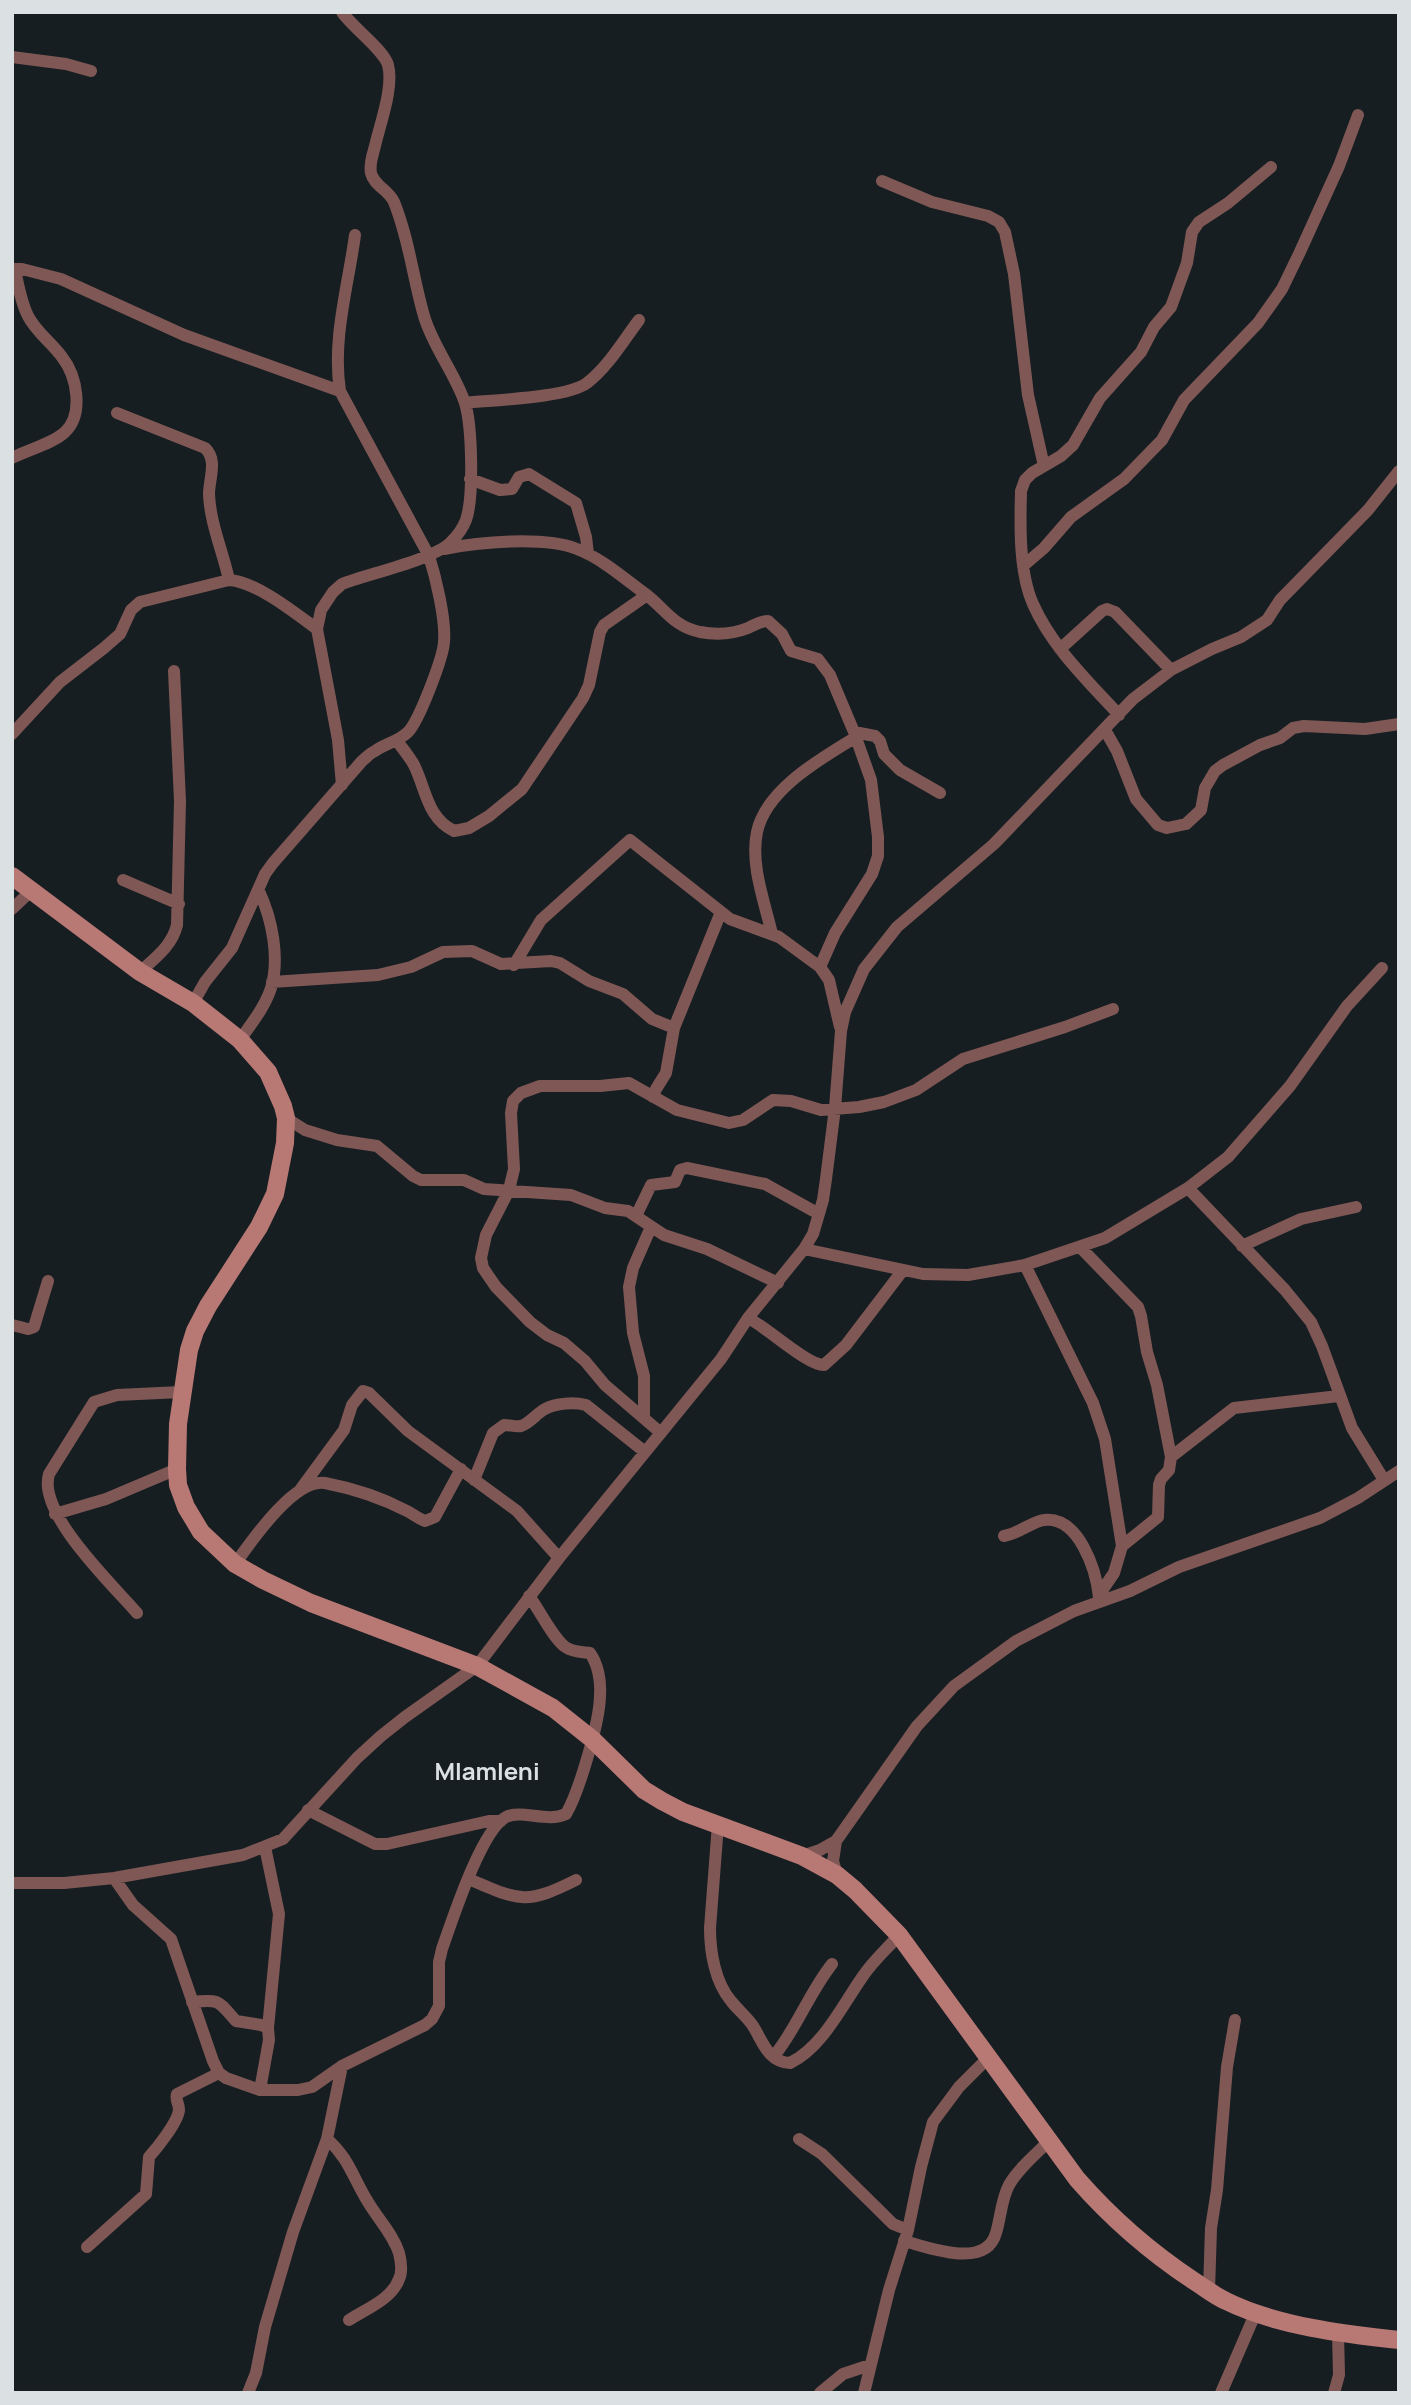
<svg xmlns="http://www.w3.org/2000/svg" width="1411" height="2405" font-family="Manrope,sans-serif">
<rect width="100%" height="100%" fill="#171e22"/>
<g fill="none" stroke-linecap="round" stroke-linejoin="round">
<path stroke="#7f5855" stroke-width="12" d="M342,12C353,28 384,50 388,65C394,87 380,124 375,146C373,154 369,164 371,173C374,186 389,190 394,202C409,239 413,278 424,316C433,347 455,373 465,403C472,426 474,497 466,520C463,528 457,536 451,542C435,559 368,574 342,584L333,592L321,610L317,629L338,740L342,785
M12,57L66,64L91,71
M882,181L932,202L988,216L999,222L1005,232L1014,274L1028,395L1044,466
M12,269H22L61,279L184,335L340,391
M465,403C492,400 567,398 587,383C608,367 623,341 639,320
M117,413L205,448C218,460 209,479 209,494C210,523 223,552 229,580
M12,458C27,450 54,443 65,432C84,414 77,376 62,357C52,343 36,332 28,316C21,302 18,285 15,269
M470,479L500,490L512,489L519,477L529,474L576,503L586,537L588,554
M444,549C479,542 544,536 577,549C601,558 624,578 644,593C665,608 672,626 700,632C716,635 733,634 748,628C755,625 760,621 768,621L782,634L791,651L818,659L830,675L854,732L871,780L878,837V856L872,874L835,933L820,967
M1023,566L1044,548L1071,517L1124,479L1162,440L1184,400L1258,323L1282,289L1299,254L1339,166L1358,115
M1060,649L1102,611L1107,609L1115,612L1171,670
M1119,715C1087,680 1052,647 1033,604C1019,573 1020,525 1021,491L1025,480L1032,473L1061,456L1073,445L1100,398L1141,352L1154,327L1171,307L1187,263L1192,232L1199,222L1228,203L1271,167
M1105,730L1117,751L1136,799L1158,825L1167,828L1186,824L1201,810L1205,788L1215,771L1223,765L1260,745L1280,738L1293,728L1304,726L1365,729L1399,724
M854,732L875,736L880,741L884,754L900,770L940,793
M12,734L60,682L104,648L120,634L131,610L140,602L229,580C257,582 295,613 317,629
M397,741C403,749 409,756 414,765C426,789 427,818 454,831L469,828L489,816L522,789L583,698L589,685L600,632L604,625L647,595
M123,880L179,904
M12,909L31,891
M772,934C765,903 750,865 757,832C766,789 822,758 856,737
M514,965L541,920L630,840L730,919L779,937L820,967L829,980L840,1027
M140,972C155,958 172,946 177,925L180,801L174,671
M272,982L378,975L411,967L443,952L472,951L501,964L551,961L560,963L589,981L623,994L652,1019L674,1028L721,912
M193,1003L205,982L232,948L265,874L273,863L362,761C366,758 370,753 375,751C386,743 398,742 408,732C419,721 443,658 444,642C446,620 436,578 429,556L340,391C332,339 348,287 355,235
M240,1040C251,1024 265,1007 271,988C280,958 272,919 259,891
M653,1097L656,1089L666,1073L674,1028
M286,1118L305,1130L337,1140L377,1146L413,1176L421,1180H464L484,1189L571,1195L605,1208L628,1211L664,1235L707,1249L778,1283
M1188,1188L1285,1290L1311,1322L1322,1346L1352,1428L1384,1480
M636,1216L651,1185L675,1182L680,1170L687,1168L765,1184L819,1214
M1242,1246L1301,1219L1356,1207
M1081,1248L1138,1307L1141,1316L1147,1352L1157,1385L1171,1457L1169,1470L1161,1479L1159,1485L1158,1517L1122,1546
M804,1249L923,1274L968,1275L1025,1265L1105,1238L1188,1188L1228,1157L1290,1086L1347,1006L1382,968
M1025,1265L1093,1403L1105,1439L1122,1546L1114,1573L1099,1595
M748,1318C768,1328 807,1365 824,1365L846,1345L903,1270
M12,1325L28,1329L34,1327L48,1281
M644,1417V1376L633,1333L629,1287L633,1268L651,1227
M661,1433L605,1385L585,1361L564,1343L547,1335L530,1322L496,1287L483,1268L481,1258L486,1235L509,1190L514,1169L511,1113L513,1101L521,1093L540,1086H600L629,1083L677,1110L729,1123L743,1120L773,1100L791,1101L821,1110L859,1107L884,1102L916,1090L963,1059L1065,1027L1113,1009
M1171,1457L1234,1408L1339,1396
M474,1480L493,1433L504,1425C510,1425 516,1427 521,1426C530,1423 537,1413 545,1409C556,1403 574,1402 586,1405L645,1452
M300,1490L344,1430L352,1405L363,1391L369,1393L408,1431L517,1511L559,1558
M55,1514L106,1499L177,1469
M1004,1536C1020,1533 1033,1521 1044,1520C1079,1516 1096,1570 1099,1597
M235,1564C251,1542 294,1478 325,1483C351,1488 382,1498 407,1511C413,1514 419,1519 425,1521L435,1517L461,1469
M137,1613C111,1583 37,1513 49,1474L94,1402L117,1395L181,1392
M308,1810L375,1844H387L489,1821H501
M718,1824L710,1928C710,1952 715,1982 731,2001C738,2010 747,2017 753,2026C763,2042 768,2062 790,2063C823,2047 843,2004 863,1976C873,1961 887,1949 899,1935
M836,1841L833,1861L837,1875
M265,1847L279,1914L268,2028
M802,1856L820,1850L836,1841L917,1726L954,1686L1016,1641L1074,1611L1130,1591L1179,1567L1320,1518L1358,1498L1399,1471
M114,1878L133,1905L171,1939L213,2061L219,2073L226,2078L260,2090H298L312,2087L342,2066L425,2025L432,2019L439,2006V1962L442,1949C452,1921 481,1830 506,1817C522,1809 547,1823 566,1814C579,1792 600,1721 600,1695C601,1681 598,1664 590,1653C583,1652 573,1652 567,1648C555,1642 539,1609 529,1596
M469,1879C520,1901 526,1905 576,1880
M12,1883H64L114,1878L243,1855L283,1839L357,1758L381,1736L405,1717L477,1666L559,1558L721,1359L748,1318L804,1249L813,1234L823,1200L826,1179L835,1108L841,1031L845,1012L864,969L897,927L994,844L1133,699L1171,670L1212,649L1241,637L1267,620L1280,600L1368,510L1399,471
M192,2002C221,1999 218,2001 236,2021L261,2025L268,2028L269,2040L260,2090
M774,2056C797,2028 809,1993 832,1964
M327,2139C349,2158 353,2178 368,2202C378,2219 393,2234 399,2253C401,2261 403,2271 399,2279C392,2299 366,2309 349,2320
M799,2139L822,2154L893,2224L908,2230
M904,2241C928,2247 986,2270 996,2233C1001,2217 1001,2200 1009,2185C1018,2169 1036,2154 1049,2141
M87,2247L146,2194L149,2157C157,2148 178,2122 179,2110C179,2102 175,2101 177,2094L219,2073
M1209,2291L1211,2228L1217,2190L1227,2067L1235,2020
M248,2393L256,2373L265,2327L293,2232L327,2139L342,2066
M820,2393L843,2374L870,2365
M864,2393L889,2290L908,2230L921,2167L933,2122L959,2087L988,2058
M1221,2393L1256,2312
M1334,2393L1339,2375L1338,2333"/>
<path stroke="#b87975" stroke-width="18" d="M12,876L140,972L193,1003L240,1040L268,1072L283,1106L286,1118L285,1143L275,1194L259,1227L208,1306L195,1331L189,1350L178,1424L177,1469L178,1485L186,1507L201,1532L235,1564L263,1580L311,1603L477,1666L553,1708L592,1739L644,1790L662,1801L683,1812L802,1856L837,1875L855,1890L899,1935L1077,2179C1112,2219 1150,2252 1194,2281C1205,2288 1215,2296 1226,2301C1277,2326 1343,2334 1399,2340"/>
</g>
<g text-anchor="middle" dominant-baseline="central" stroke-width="7" stroke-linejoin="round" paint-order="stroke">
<g font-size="24" font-weight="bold" fill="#dbe0e3" stroke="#171e22">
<text x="487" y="1770">Mlamleni</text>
</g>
</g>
<rect width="1411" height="2405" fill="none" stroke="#dbe0e3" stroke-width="28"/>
</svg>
